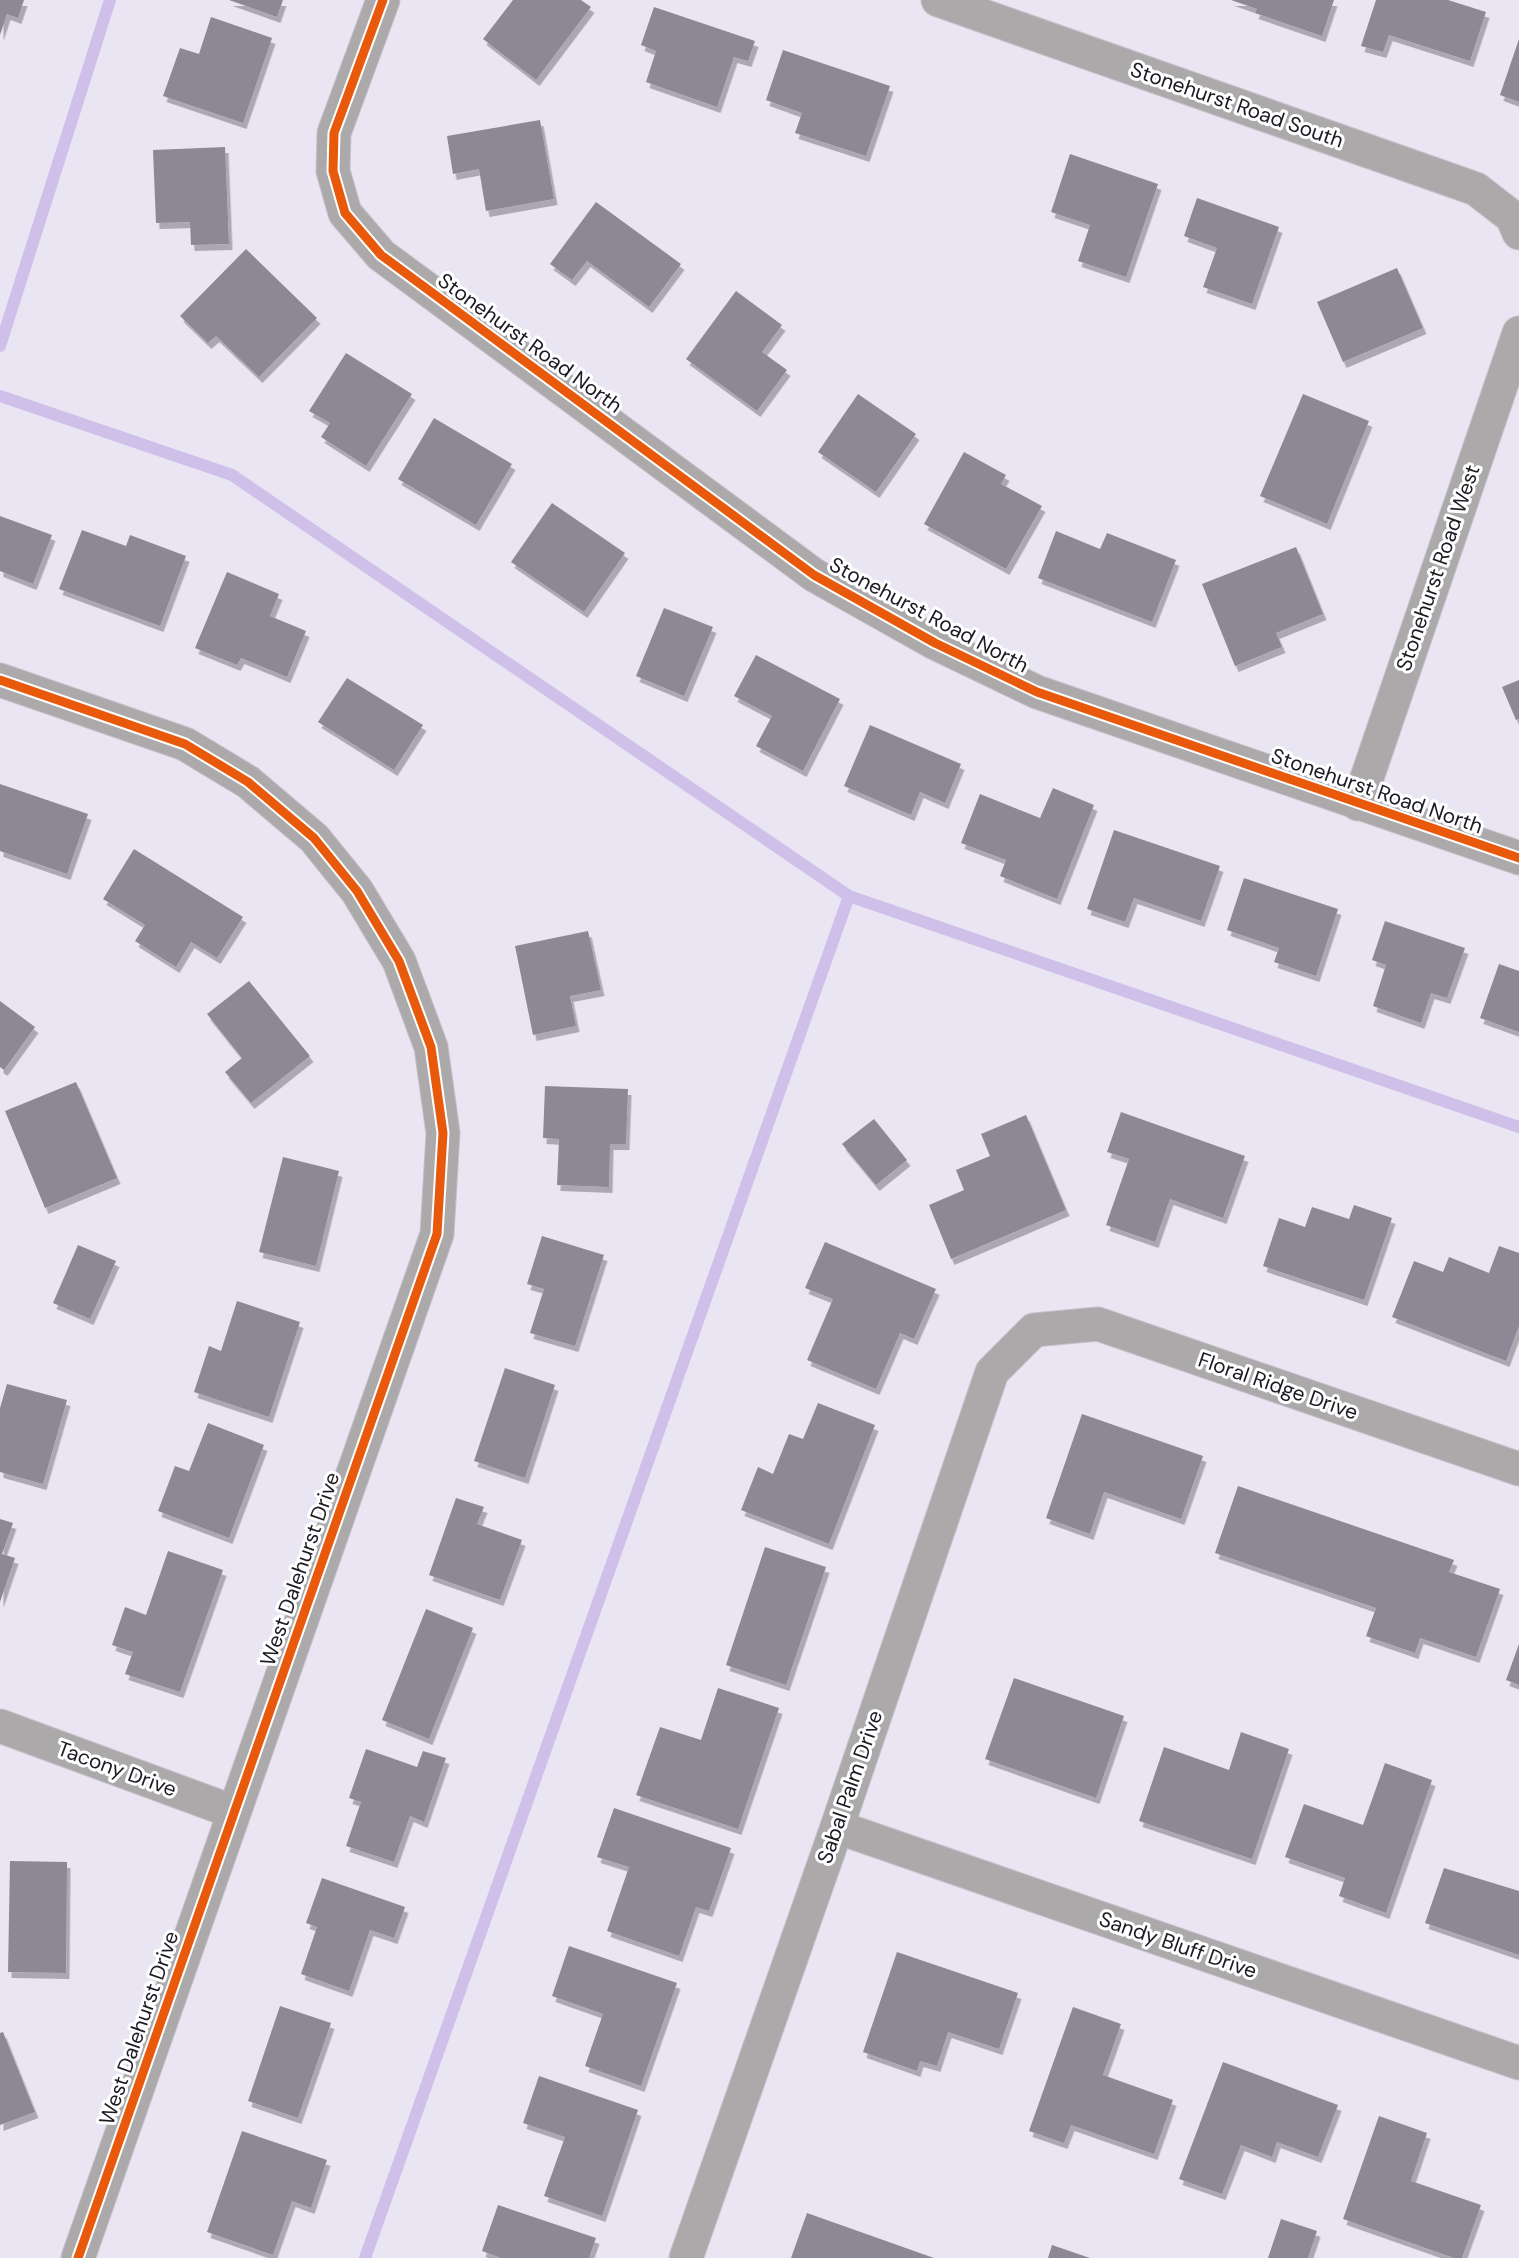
<svg xmlns="http://www.w3.org/2000/svg" width="1519" height="2258" font-family="'DM Sans',sans-serif">
<defs>
<filter id="shadow"><feDropShadow dx="3.5" dy="6" stdDeviation="0" flood-color="#0004"/></filter>
</defs>
<rect width="100%" height="100%" fill="#e9e5f2"/>
<g fill="none" stroke-linecap="round" stroke-linejoin="round">
<path stroke="#cfc0e9" stroke-width="12" d="M0,346L110,0
M0,396L232,475L849,896
M365,2258L849,896L1519,1127"/>
</g>
<path fill="#8d8896" filter="url(#shadow)" d="M0,0H24L18,18L7,14L0,35Z
M229,0H283L277,17Z
M513,0H581L591,7L536,80L483,39Z
M1231,0H1334L1322,36L1255,13L1257,9Z
M1376,0H1448L1486,12L1470,61L1389,35L1383,52L1361,46Z
M654,7L755,41L748,61L734,57L717,107L646,82L656,51L641,45Z
M211,17L272,38L243,123L163,96L180,48L199,54Z
M1519,39V102L1500,95Z
M783,50L890,86L866,156L795,133L802,113L766,100Z
M540,120L554,199L486,211L479,169L453,174L447,136Z
M225,147L229,244L191,245L190,222L156,223L153,150Z
M1070,154L1158,184L1126,277L1078,261L1090,225L1051,212Z
M1197,198L1279,227L1252,304L1203,287L1217,248L1184,236Z
M596,202L681,264L649,307L587,261L572,280L550,264Z
M246,249L317,318L259,377L216,336L208,343L180,316Z
M1397,268L1423,328L1343,362L1317,302Z
M736,291L782,325L762,352L787,370L757,411L686,359Z
M346,353L412,394L366,466L321,437L330,423L309,411Z
M858,394L916,434L876,492L818,452Z
M1303,394L1369,421L1327,524L1260,496Z
M434,418L512,464L476,525L398,479Z
M964,452L1006,475L1001,484L1042,506L1006,569L924,524Z
M552,503L625,553L584,612L511,562Z
M0,516L52,535L33,584L0,571Z
M82,530L126,546L130,535L186,556L160,626L59,589Z
M1056,531L1100,549L1107,533L1176,560L1152,622L1038,578Z
M1296,547L1323,614L1276,633L1282,647L1235,666L1202,584Z
M227,572L279,594L270,616L306,631L287,677L241,658L237,665L195,648Z
M664,608L713,627L684,696L636,676Z
M756,655L840,699L803,771L756,746L772,716L734,696Z
M347,678L423,725L394,770L318,722Z
M1519,680V719L1516,720L1502,687Z
M870,725L961,764L945,803L920,792L911,815L844,786Z
M0,784L88,814L67,874L0,851Z
M1053,788L1094,805L1057,899L1000,876L1006,860L961,843L980,794L1040,818Z
M1114,830L1220,866L1201,921L1134,898L1125,922L1087,909Z
M134,849L243,917L217,958L191,942L176,967L135,941L145,925L103,899Z
M1244,878L1338,909L1316,976L1274,962L1279,948L1227,930Z
M1385,921L1465,948L1447,998L1431,993L1421,1023L1373,1006L1386,965L1372,960Z
M588,931L601,990L570,996L576,1026L533,1035L515,946Z
M1499,964L1519,971V1032L1480,1018Z
M249,981L310,1056L251,1103L225,1072L242,1058L207,1014Z
M0,1001L35,1027L4,1070L0,1067Z
M76,1082L117,1178L45,1208L5,1111Z
M545,1086L628,1089L626,1144H610L609,1187L557,1185L559,1139L543,1138Z
M1121,1112L1245,1156L1223,1218L1170,1199L1155,1242L1106,1225L1129,1159L1107,1152Z
M1026,1115L1066,1210L951,1259L929,1205L964,1190L956,1170L990,1156L981,1134Z
M874,1119L907,1160L876,1185L842,1144Z
M283,1157L339,1171L316,1266L259,1252Z
M1354,1205L1392,1218L1364,1300L1263,1266L1279,1218L1305,1227L1312,1207L1349,1219Z
M542,1236L604,1255L575,1346L530,1333L544,1289L527,1284Z
M825,1242L936,1289L914,1339L900,1333L876,1389L807,1360L833,1299L805,1288Z
M78,1245L116,1261L90,1319L53,1303Z
M1499,1246L1519,1253V1326L1506,1361L1392,1317L1414,1261L1443,1272L1449,1257L1489,1273Z
M237,1301L300,1322L269,1417L194,1392L209,1346L221,1351Z
M505,1368L555,1385L525,1478L474,1461Z
M7,1384L67,1400L43,1484L0,1472V1408Z
M818,1403L875,1425L829,1544L741,1510L758,1467L773,1474L789,1434L803,1439Z
M1082,1414L1203,1456L1181,1519L1104,1492L1090,1534L1046,1518Z
M208,1423L264,1445L229,1538L158,1511L175,1466L189,1471Z
M1238,1486L1454,1560L1449,1572L1500,1589L1476,1657L1420,1638L1415,1653L1366,1636L1376,1608L1215,1553Z
M456,1498L484,1507L477,1524L522,1540L500,1600L429,1575Z
M0,1519L13,1523L2,1554L15,1558L0,1602Z
M765,1547L826,1567L786,1685L726,1665Z
M168,1551L223,1570L180,1692L125,1674L133,1652L112,1645L125,1607L146,1615Z
M426,1609L473,1628L429,1739L382,1720Z
M1519,1644V1685L1506,1680Z
M1014,1678L1124,1716L1096,1798L985,1759Z
M718,1688L779,1708L738,1829L636,1795L660,1727L701,1740Z
M1241,1732L1289,1749L1252,1859L1139,1821L1164,1747L1229,1770Z
M366,1749L417,1767L423,1751L446,1758L424,1822L410,1816L394,1862L346,1846L361,1802L349,1798Z
M1385,1763L1432,1780L1386,1913L1339,1896L1345,1878L1285,1857L1304,1804L1363,1825Z
M614,1808L731,1848L709,1911L696,1907L679,1956L607,1931L629,1867L597,1857Z
M10,1861L67,1862L66,1973L8,1972Z
M1444,1868L1519,1891V1955L1425,1923Z
M322,1878L405,1907L394,1938L370,1930L349,1991L301,1974L317,1927L306,1923Z
M569,1946L677,1983L641,2086L585,2066L603,2014L552,1996Z
M897,1952L1018,1993L999,2049L948,2032L937,2066L920,2061L917,2071L863,2052Z
M280,2006L331,2023L298,2118L248,2101Z
M1073,2007L1121,2024L1103,2075L1173,2100L1154,2154L1071,2125L1064,2143L1029,2131Z
M3,2032L35,2112L0,2125V2033Z
M1223,2062L1338,2105L1318,2157L1277,2142L1272,2157L1241,2145L1222,2194L1179,2179Z
M539,2076L638,2110L602,2216L544,2196L565,2137L523,2123Z
M1379,2116L1427,2133L1411,2181L1481,2205L1462,2258H1454L1343,2219Z
M242,2131L327,2160L311,2208L292,2201L273,2255L207,2232Z
M498,2205L596,2238L589,2258H501L482,2251Z
M807,2213L934,2258H791Z
M1281,2219L1317,2231L1308,2258H1268Z
M1052,2245L1090,2258H1048Z"/>
<g fill="none" stroke-linecap="round" stroke-linejoin="round">
<g stroke="#c5c1cc" stroke-width="35">
<path id="street" d="M383,0L334,133L333,171L345,213L381,255L814,575L935,643L1037,692L1519,858
M938,0L1476,189L1512,217L1519,233
M0,680L185,744L248,782L314,838L357,891L399,961L431,1047L443,1133L437,1234L78,2258
M1358,804L1519,333
M0,1726L234,1812
M837,1827L1519,2063
M686,2258L837,1827L992,1372L1034,1330L1098,1324L1519,1469"/>
</g>
<use href="#street" stroke="#aca9aa" stroke-width="33"/>
<g stroke="#fff" stroke-width="13">
<path id="cycleway" d="M383,0L334,133L333,171L345,213L381,255L814,575L935,643L1037,692L1519,858
M0,680L185,744L248,782L314,838L357,891L399,961L431,1047L443,1133L437,1234L78,2258"/>
</g>
<use href="#cycleway" stroke="#e8590c" stroke-width="9"/>
</g>
<g text-anchor="middle" dominant-baseline="central" stroke-width="6" stroke-linejoin="round" paint-order="stroke">
<g font-size="21" fill="#1d1a23" stroke="#fff">
<text transform="translate(1237 105) rotate(19)">Stonehurst Road South</text>
<text transform="translate(530 343) rotate(36)">Stonehurst Road North</text>
<text transform="translate(1438 568) rotate(-71)">Stonehurst Road West</text>
<text transform="translate(929 615) rotate(28)">Stonehurst Road North</text>
<text transform="translate(1377 791) rotate(19)">Stonehurst Road North</text>
<text transform="translate(1278 1386) rotate(19)">Floral Ridge Drive</text>
<text transform="translate(300 1569) rotate(-71)">West Dalehurst Drive</text>
<text transform="translate(117 1769) rotate(20)">Tacony Drive</text>
<text transform="translate(850 1787) rotate(-71)">Sabal Palm Drive</text>
<text transform="translate(1178 1945) rotate(19)">Sandy Bluff Drive</text>
<text transform="translate(139 2028) rotate(-71)">West Dalehurst Drive</text>
</g>
</g>
</svg>
